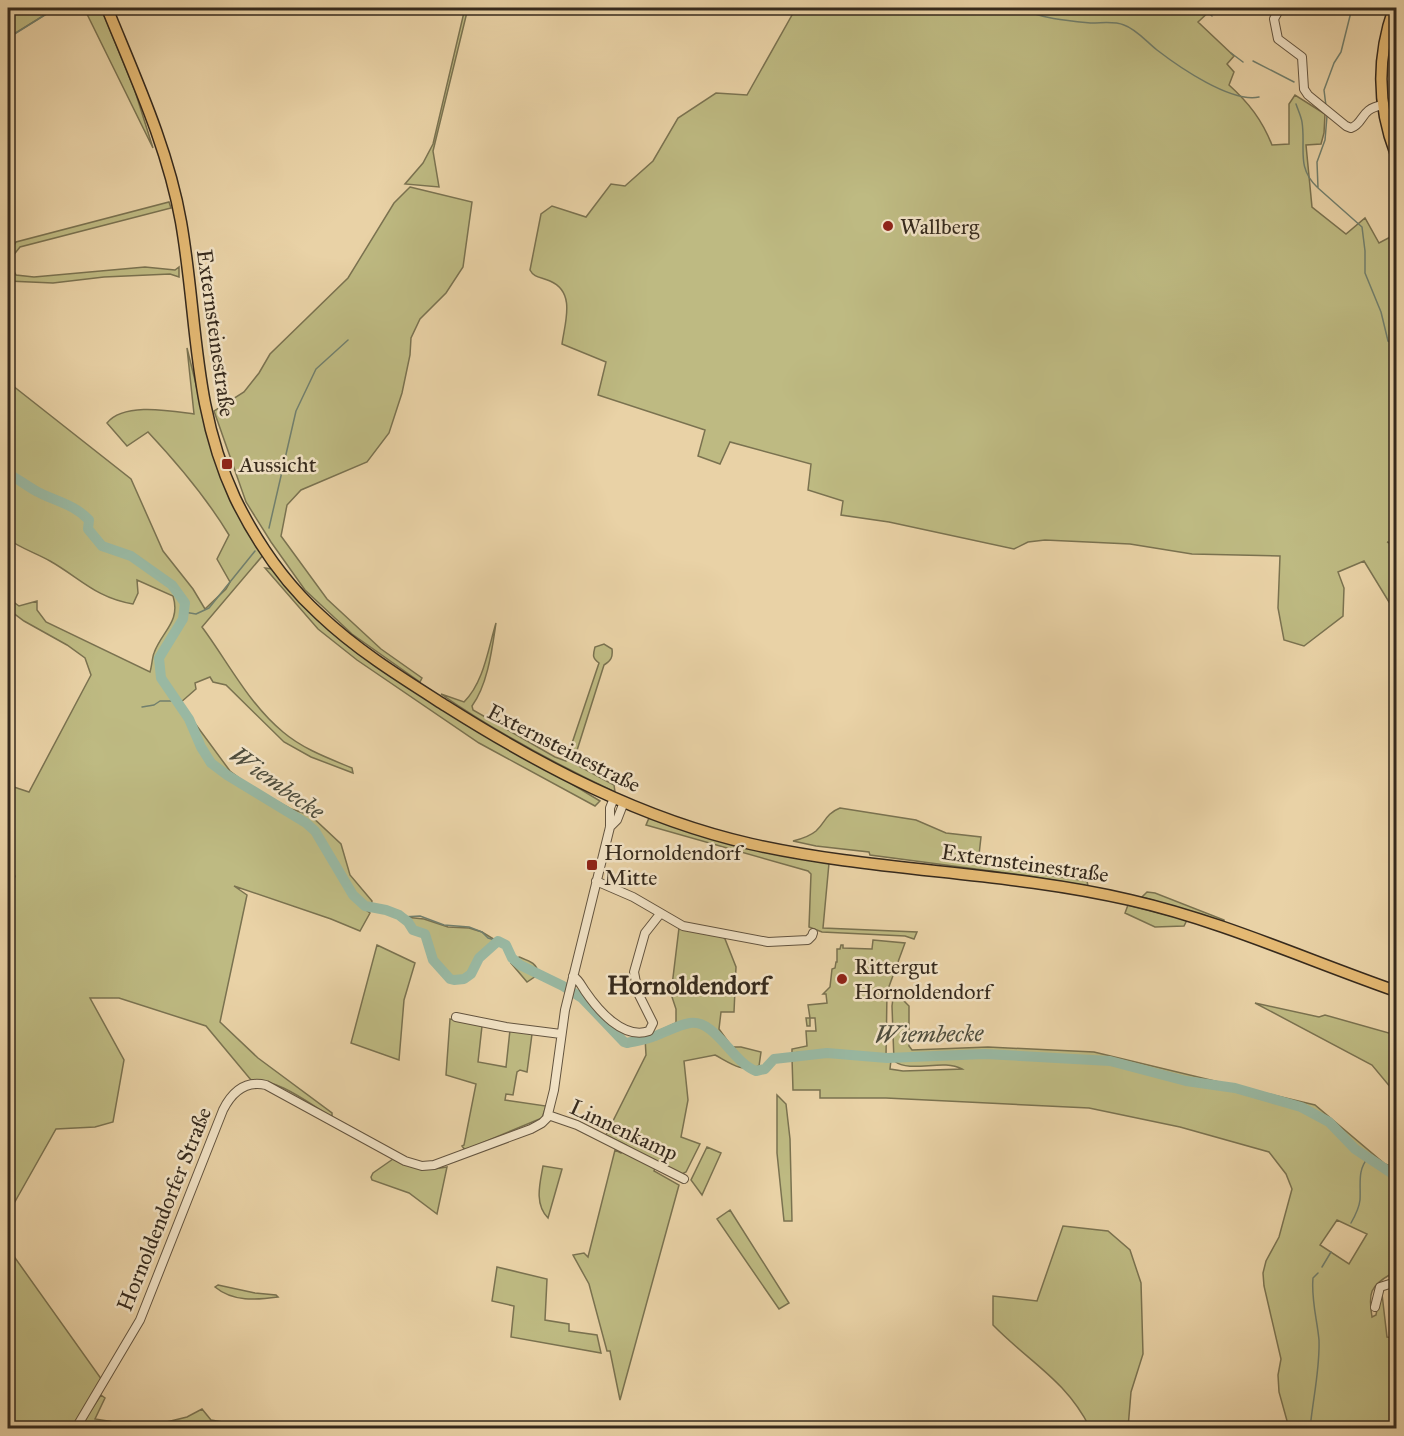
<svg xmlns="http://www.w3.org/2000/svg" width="1404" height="1436" font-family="'IM FELL Great Primer',serif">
<rect width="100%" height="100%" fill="#e9d2a6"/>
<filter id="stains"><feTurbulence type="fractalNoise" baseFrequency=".00333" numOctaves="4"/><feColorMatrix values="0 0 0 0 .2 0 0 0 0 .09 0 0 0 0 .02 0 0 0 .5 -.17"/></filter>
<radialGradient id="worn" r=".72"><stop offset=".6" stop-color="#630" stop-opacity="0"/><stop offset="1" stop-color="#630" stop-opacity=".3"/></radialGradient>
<path fill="#beba82" stroke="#7a7250" stroke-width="1.5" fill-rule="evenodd" d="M8,8H56L14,34L8,21Z
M84,8H101L135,91L153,148Z
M465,8H468L433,151L439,187L405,184L423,163L433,144Z
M796,8H1213L1198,22L1234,56L1227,64L1234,72L1229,85C1249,103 1262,120 1272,145L1289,144V104L1295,95L1325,114L1324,133L1321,144L1306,145L1312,207L1346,234L1365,218L1379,243L1396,234V544L1387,542L1396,546V599L1389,602L1364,561L1338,572L1344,588L1343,616L1304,646L1284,640L1278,608L1280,556L1192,554L1130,544L1045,540L1028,542L1014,549L889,522L841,515L843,501L808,490L811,464L730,442L720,464L698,456L705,430L598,395L606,362L562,344C565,322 576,292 550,281C541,277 534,278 530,270L541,214L552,206L586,217L611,184L625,186L653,161L678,118L716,93L747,95Z
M410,187L472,202L463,267L446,293L420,319L411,338L410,355L402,393L389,433L367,462L301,490L287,505L281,536L327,599L381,649L422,678L420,682L352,634L305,590L271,542L246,502L214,411L244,392L259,373L270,354L348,278L394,203Z
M169,202L171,208L20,247L12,257L10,265L16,275L34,277L145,267L175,270L179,267V277L170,274L104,277L53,283L8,281V254L16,242Z
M187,348L205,421L264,554L202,627C228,662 249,704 283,732C303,749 328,758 352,768L353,773L311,757L284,742L226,685L213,682L210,677L195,683L196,689L180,703L230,771L251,787L291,809L310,815L341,844L350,875L372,901L371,907L366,910L370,913L360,931L331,919L234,886L247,895L220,1022L258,1058L332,1113V1117C308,1103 279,1079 251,1080L206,1026L119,998H90L124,1060L113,1122L95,1127L56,1129L8,1214V897L15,876L8,864V785L29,792L91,675L85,658L67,645L24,621L8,609V598L19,606L37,601V610L46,622L150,672C152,666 152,658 154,653C162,631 181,622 173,596L137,580L138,593L133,604C96,598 80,578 50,561C36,553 20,548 8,539V382L131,479L163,551L193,589L205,609L226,589L230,582L217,559L229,535C206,497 178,464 148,432L127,446L107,423C124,402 171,411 194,414Z
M265,568L273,569L306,603L464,719L600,801L595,806L479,743L357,660L318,629Z
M496,623C492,649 488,684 472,706L473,710L555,757L566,761L599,663C592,658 593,655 595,647L604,644L612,649C613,657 611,661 604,665L573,763L614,785L615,792C554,763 496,732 441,694L464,702C484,682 488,649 496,623Z
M840,808L916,820L946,833L981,837L978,864L1087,881L1088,886L1029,876L870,855L869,852L816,846L793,841C801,839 809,837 816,831C826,822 825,814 840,808Z
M649,818L731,842L829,863L823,928L917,932L914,939L905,936L822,932L809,927L811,874L808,871L646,825Z
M1147,892L1155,893L1224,920V922L1142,897Z
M1128,905L1187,920L1184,926L1155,927L1125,913Z
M405,917L424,919L448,927L469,928L482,932L497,941L479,955L464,978L454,980L435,959L426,932H417Z
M679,928L723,937L725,939L736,967L734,1012H721L719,1029L732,1047H741L761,1052L759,1066C742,1073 730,1063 715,1055L684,1061L688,1100L681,1137L700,1144L686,1172L682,1174L658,1162L654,1171L679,1185L620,1400L610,1351H607L589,1284L573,1255L584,1253L588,1257L615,1150L621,1153L626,1145L606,1135L646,1055L645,1037L676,1023V1009L671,994Z
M873,940L905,943L887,992L886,1057L817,1051L792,1053V1049L807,1046L806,1031H816L815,1018H810V1026H807L806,1018H810L808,1005L827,1003L826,994H823L830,987L832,969L835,968L836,962H837V949H840L841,945H843V948L872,949Z
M377,945L415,963L404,1000L399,1060L351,1043Z
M519,957C529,961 536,962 539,974L527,982L511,963Z
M894,991L909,1006V1046L912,1050L988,1047L1094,1052L1315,1105L1385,1164L1396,1168V1226L1390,1247L1391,1274C1370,1286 1368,1293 1372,1317L1376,1315L1379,1299L1382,1294L1387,1337L1396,1338V1428H1289L1279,1392L1278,1375L1281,1359L1264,1286L1263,1273L1266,1261L1279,1237L1292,1189L1286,1174L1269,1152L1180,1127L1089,1108L886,1098H820V1090H793L792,1058L828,1055L891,1060L890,1069L903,1071L962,1069C942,1058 912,1074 894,1061L892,1006ZM1337,1220L1367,1234L1349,1264L1320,1245Z
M1255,1003L1319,1017L1325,1015L1396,1035V1094L1372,1065Z
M450,1019L482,1026L478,1062L506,1067L510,1030L532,1034L527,1072L520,1070L517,1072L513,1095L506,1094L505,1100L546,1106L542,1118L465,1150L462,1146L464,1145L476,1084L446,1075Z
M777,1095L786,1104L790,1139L792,1221H784L777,1153Z
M707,1147L721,1153L702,1195L691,1180Z
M393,1159C414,1169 424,1171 447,1167L437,1214L409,1193L372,1180L371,1177L373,1173Z
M543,1166L562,1169L548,1218C534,1204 540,1183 543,1166Z
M730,1210L789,1303L779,1309L717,1219Z
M1063,1226L1108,1231L1130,1250L1141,1283L1143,1354L1131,1392L1128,1428H1090C1066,1380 1029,1362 993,1325V1296L1037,1301Z
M8,1248L102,1380L73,1428H8Z
M497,1267L547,1279L545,1320L569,1324V1331L597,1335L601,1353L511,1337L514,1306L492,1301Z
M218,1285L255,1293L276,1295L278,1297C256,1300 233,1302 215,1287Z
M101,1395L105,1398L95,1419L146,1427L187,1417L202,1409L211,1420L229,1423L219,1428H79Z"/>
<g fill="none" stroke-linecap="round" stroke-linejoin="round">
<path stroke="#717f6d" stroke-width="1.5" d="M1021,8C1041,19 1070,21 1092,23C1103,23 1114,21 1124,25C1136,29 1147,42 1157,50C1179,67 1231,103 1259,97
M1202,8L1212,16
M8,38L56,8
M1231,53L1243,62
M1253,61L1294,82
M1296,104C1298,110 1301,116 1302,122C1306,148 1296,167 1317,187
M1326,106L1324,90L1334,63L1341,52L1352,8
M1327,116L1325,140L1317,162L1318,188L1362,227L1365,251V273L1381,312L1388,341L1396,346
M269,528L296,411L316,369L348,340
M184,612L196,614L209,608L255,551
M142,707L154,705L160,701H175
M402,917L420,916L444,925L469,927L482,932L488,938L498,941
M1351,1223C1355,1216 1359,1209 1360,1200C1361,1185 1357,1170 1368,1158
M1322,1267L1331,1252
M1311,1420C1314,1394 1320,1366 1319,1340C1317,1319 1311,1299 1313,1278L1318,1273"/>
<path stroke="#99b8a2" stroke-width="10" d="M8,474C19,479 29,488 40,493C58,502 75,505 89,520L88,529L102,546L131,556L172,585L185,603L183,619L159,658L161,678L189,719L201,747L211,763L227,775L306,823L315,831L353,895L365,906L386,910L399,915L408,922L413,930L425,934L433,960L450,979L454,980L464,979L471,974L479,958L498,941L506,945L512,958L520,965L563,986L582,998L624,1042L627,1043C636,1041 646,1040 655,1036C666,1032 678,1025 690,1023C715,1019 732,1062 756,1071L765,1069L774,1059L827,1053L887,1058L985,1054L1110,1061L1186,1081L1235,1088L1301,1107L1329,1122L1355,1149L1396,1176"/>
<g stroke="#63543f" stroke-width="10">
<path id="minor" d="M1280,8L1274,19L1278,39L1302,57L1304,89L1308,95L1346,126L1351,128C1365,123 1359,109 1383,105
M610,827L617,820L624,802
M596,881L633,897L683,926L768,942L808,940L812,936L813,933
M573,976C579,980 581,985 585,991C598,1010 623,1040 649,1031L653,1023L638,993L634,972L645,933L660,914
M456,1017L506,1027L561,1034
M548,1115L577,1125L684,1179
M1375,1307L1380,1287L1396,1282
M76,1428L140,1320L223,1110C232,1092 245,1080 266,1085L405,1161L422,1166L434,1165L531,1129L542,1123L547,1118L554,1090L565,1010L610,827V808L614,798"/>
</g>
<g stroke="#362a1d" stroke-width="13">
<path id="major" d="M107,8C135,77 168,148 181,222C198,319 192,405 235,498C256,541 285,583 320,615C358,651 402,678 446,706C541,766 641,819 751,844C876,872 1005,871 1130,900C1222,921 1307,960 1396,991
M1394,8C1377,56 1377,106 1396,155"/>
</g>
<use href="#minor" stroke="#f1e2c5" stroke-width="8"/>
<use href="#major" stroke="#e4b973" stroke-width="10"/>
</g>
<g fill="#8f2418" stroke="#f1e2c5" stroke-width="2">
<circle cx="888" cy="226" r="6"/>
<rect x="221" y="458" width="12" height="12" rx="3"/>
<rect x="586" y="859" width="12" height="12" rx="3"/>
<circle cx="842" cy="979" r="6"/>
</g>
<g text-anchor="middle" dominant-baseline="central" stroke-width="5" stroke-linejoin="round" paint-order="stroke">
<g font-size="22" fill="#362a1d" stroke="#f1e2c5" text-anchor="start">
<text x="900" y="226">Wallberg</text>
<text x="239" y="464">Aussicht</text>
<text x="604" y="852">Hornoldendorf<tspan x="604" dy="25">Mitte</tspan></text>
<text x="854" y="966">Rittergut<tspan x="854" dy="25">Hornoldendorf</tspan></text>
</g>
<g font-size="22" fill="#362a1d" stroke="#f1e2c5">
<text transform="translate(216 333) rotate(82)">Externsteinestraße</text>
<text transform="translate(564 748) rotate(27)">Externsteinestraße</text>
<text transform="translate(1025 863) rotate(8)">Externsteinestraße</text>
<text transform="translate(624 1130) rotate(25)">Linnenkamp</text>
<text transform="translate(164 1209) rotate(-68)">Hornoldendorfer Straße</text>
</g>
<g font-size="24" font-style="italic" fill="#4f4e3e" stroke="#f1e2c5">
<text transform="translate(277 783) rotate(35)">Wiembecke</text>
<text transform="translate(929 1034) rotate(-1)">Wiembecke</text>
</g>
<g font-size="26" font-weight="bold" fill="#362a1d" stroke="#f1e2c5">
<text x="688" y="985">Hornoldendorf</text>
</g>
</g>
<rect width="1404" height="1436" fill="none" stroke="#e9d2a6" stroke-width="30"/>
<rect x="9" y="9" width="1386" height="1418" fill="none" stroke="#362a1d" stroke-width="3"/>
<rect x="15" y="15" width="1374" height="1406" fill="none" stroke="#362a1d" stroke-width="1.5"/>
<rect width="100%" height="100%" filter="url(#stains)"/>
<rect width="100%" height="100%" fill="url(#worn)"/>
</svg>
